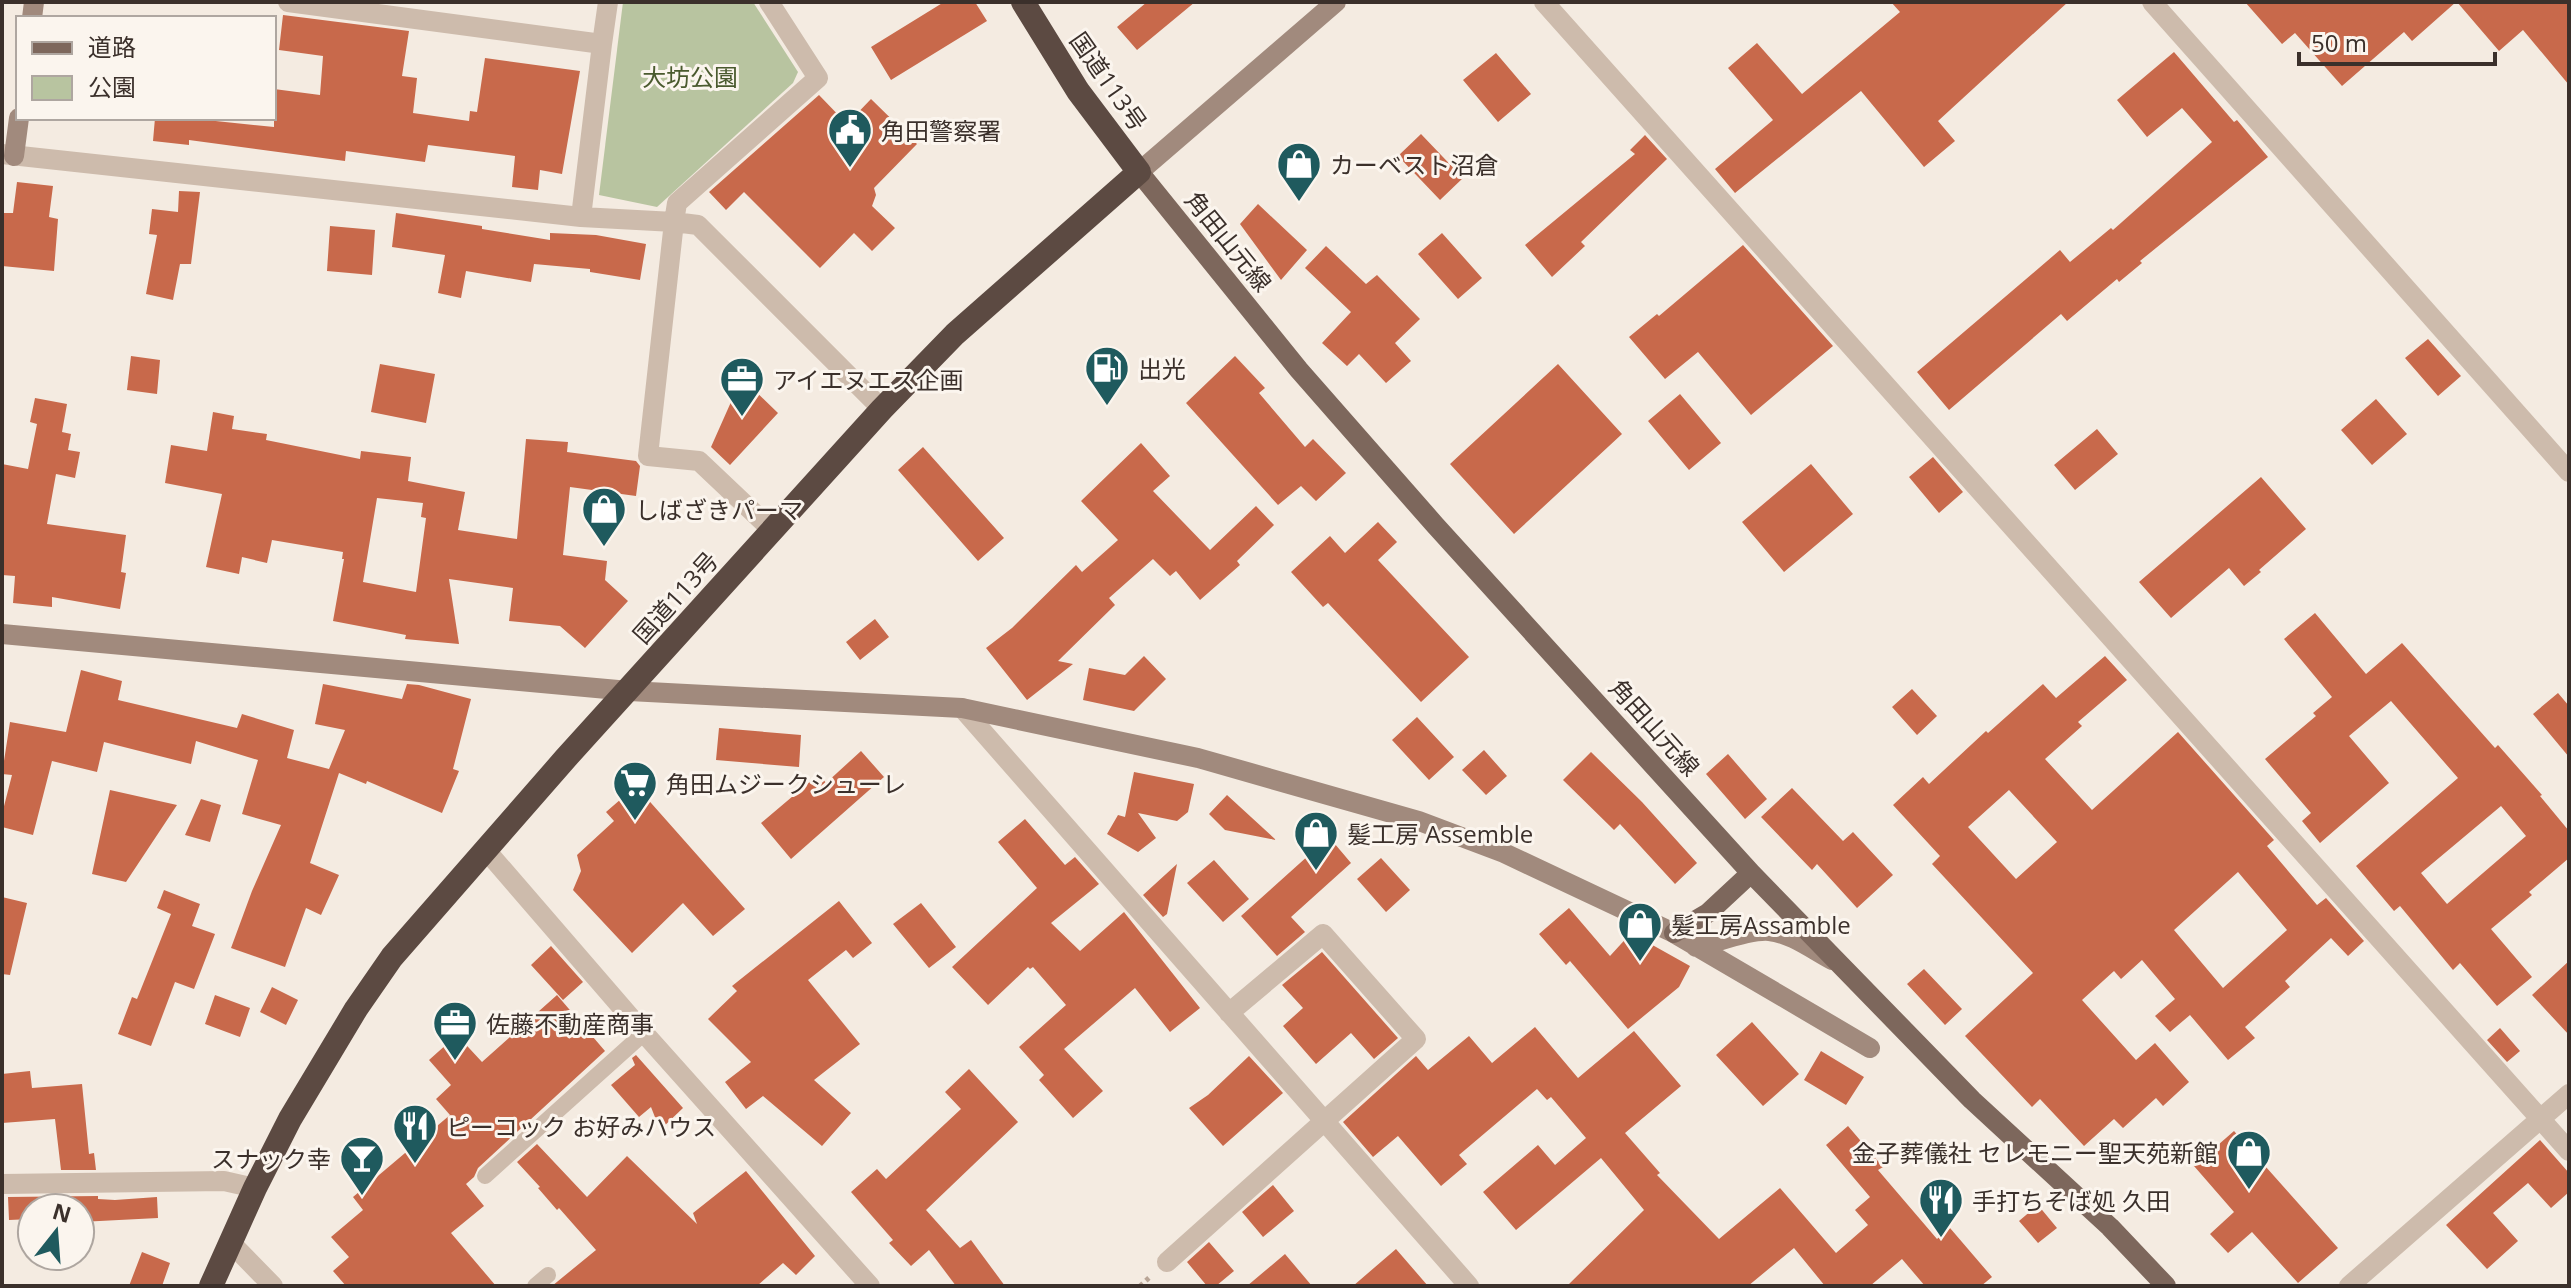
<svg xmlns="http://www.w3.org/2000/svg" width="2571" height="1288" font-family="'Open Sans','Noto Sans JP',sans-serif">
<rect width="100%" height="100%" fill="#f4ebe1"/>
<path fill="#b8c4a0" d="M623,2H753L798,72L793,83L657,207L599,195Z"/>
<path fill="#c8694b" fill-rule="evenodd" d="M944,2H975L987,21L891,80L871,47Z
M1147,2H1195L1137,50L1117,27Z
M1891,2H2068L1938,121L1955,141L1924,167L1861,91L1735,193L1715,169L1773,120L1728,68L1757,43L1802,94L1900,12Z
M2245,2H2456L2412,41L2404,32L2342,86L2295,33L2282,44Z
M2457,2H2569V85L2523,30L2499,51Z
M283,15L409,31L402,76L417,78L413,113L469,121L470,111L477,112L485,58L580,71L562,174L540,170L538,190L512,187L515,156L428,145L425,162L346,151L345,161L189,140V145L153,141L155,118H187L274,127V89L320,95L323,56L279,50Z
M2174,52L2234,122L2237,120L2268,157L2140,261L2142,263L2119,282L2117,279L2067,321L2061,314L1949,410L1917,372L2060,250L2070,262L2111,228L2113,230L2212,142L2182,108L2147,137L2117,100Z
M1496,53L1531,94L1498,122L1463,80Z
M819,95L847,124L871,99L917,144L874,188L876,195L872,206L895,228L872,251L854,233L820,268L744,192L726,210L709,192Z
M1421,134L1463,178L1440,200L1398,156Z
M1645,135L1667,159L1581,242L1585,246L1552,277L1525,245L1635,154L1630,150Z
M17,182L53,186L49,217L58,219L54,271L2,266V213H13Z
M179,191L200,192L191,264H180L173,300L146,294L157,235L149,234L152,209L178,212Z
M1258,204L1307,250L1281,280L1240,224Z
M396,213L482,226V229L550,240V233L596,235L646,244L640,280L590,272V269L534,264L531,282L466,271L461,298L438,293L445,255L392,247Z
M330,226L375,230L372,275L327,271Z
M1442,233L1482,278L1458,299L1418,254Z
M1743,245L1833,346L1751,415L1698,352L1665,379L1629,337L1657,314L1659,316Z
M1326,246L1366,284L1377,275L1420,319L1395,343L1411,361L1386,383L1359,354L1347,366L1322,343L1351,312L1305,268Z
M2428,339L2461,376L2438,396L2405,358Z
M131,356L160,360L157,394L127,390Z
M1235,356L1265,388L1259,393L1305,447L1313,439L1346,473L1316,501L1301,486L1278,505L1186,403Z
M380,364L435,374L426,423L371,412Z
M1558,364L1622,434L1514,534L1450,464Z
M748,384L778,413L730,465L711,447L731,402Z
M1680,394L1721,443L1689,470L1648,421Z
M35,398L67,404L62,432L71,434L68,450L80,452L75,478L56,474L47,524L126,535L121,572L126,573L120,609L52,597V607L13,603L15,576L2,575V464L28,469L37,424L30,422Z
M2376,399L2407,434L2372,465L2341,430Z
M213,412L234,416L232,429L267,434L266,440L360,459L361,451L411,457L408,481L465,492L458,530L517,539L526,439L568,442L567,452L636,461L640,466L636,496L570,487L563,555L607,561L605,580L628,601L585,648L560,626L509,621L513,588L449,579L459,644L405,639L406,635L333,621L344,559H342L343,552L272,540L267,563L242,557L239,574L206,567L222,494L165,483L171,445L207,451ZM377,498L423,503L421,517L426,518L416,592L363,582Z
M2097,429L2118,454L2075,490L2054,465Z
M1141,443L1170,476L1153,491L1210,550L1256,506L1274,525L1237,561L1240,565L1200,600L1176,571L1170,576L1153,559L1109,598L1115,605L1058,661L1073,664L1027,700L986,648L1012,628L1076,565L1082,572L1118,540L1081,501Z
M923,447L1004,538L978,561L898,470Z
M1933,457L1963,492L1939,513L1909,477Z
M1811,464L1853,514L1784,572L1742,522Z
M2261,477L2306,529L2259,570L2261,572L2244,586L2229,568L2171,618L2139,582Z
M1378,522L1397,542L1378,560L1469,657L1421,702L1328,603L1323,607L1291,572L1330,536L1345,553Z
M2315,613L2366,674L2402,643L2495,748L2498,745L2542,795L2540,796L2569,831V858L2529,892L2532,895L2491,929L2532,977L2497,1006L2460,963L2453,970L2400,906L2394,911L2356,866L2458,778L2391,701L2349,736L2389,783L2320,843L2302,821L2311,813L2265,759L2316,716L2313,713L2332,697L2284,639ZM2501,806L2526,836L2447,904L2421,873Z
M875,619L889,637L860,660L846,642Z
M1144,656L1166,679L1134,711L1083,700L1089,668L1125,675Z
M2105,656L2127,680L2078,722L2082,726L2045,759L2092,810L2178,732L2274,840L2267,846L2317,905L2326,898L2364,941L2348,956L2331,938L2285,981L2290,987L2245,1027L2255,1038L2228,1060L2190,1015L2170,1032L2155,1016L2175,999L2142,960L2121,979L2114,971L2082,1000L2136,1060L2155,1043L2189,1082L2163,1106L2156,1098L2123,1128L2114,1119L2084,1146L2040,1099L2032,1107L1965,1036L2033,973L1932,864L1940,856L1893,805L1923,777L1929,784L1986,731L1988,733L2043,684L2056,698ZM2009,790L2057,842L2016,879L1968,827ZM2238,872L2287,930L2223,988L2174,930Z
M81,670L122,681L118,700L237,728L242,714L294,730L287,758L329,769L345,730L315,724L323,684L402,699L407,684L419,685L471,699L453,769L459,771L442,813L367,781L366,784L339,773L310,863L339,875L321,915L306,908L285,967L231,948L252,891L281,825L242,814L258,760L196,741L191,764L104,742L97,772L52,761L33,835L2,827V814L12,775L2,774L10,722L66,732Z
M1912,689L1937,716L1917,735L1892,707Z
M2558,693L2569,706V757L2533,714Z
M1417,717L1454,757L1429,780L1392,740Z
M719,728L801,735L799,767L716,760Z
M1484,750L1507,776L1486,795L1462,770Z
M861,751L884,777L791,859L761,823L819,774L826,783Z
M1591,752L1642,802L1697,863L1675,884L1620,824L1614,830L1563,780Z
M1728,754L1767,799L1745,819L1706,774Z
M1134,772L1194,784L1188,812L1177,821L1138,813L1156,838L1138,852L1107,834L1118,815L1125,817Z
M636,786L745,909L713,936L683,903L632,953L573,890L581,871L577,855L614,821L606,812Z
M1792,788L1843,841L1853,832L1893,875L1857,908L1817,864L1812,870L1761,817Z
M110,790L177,805L126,882L92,874Z
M1227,795L1276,840L1225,830L1209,814Z
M201,799L221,805L210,842L185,835Z
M1025,819L1065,865L1075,857L1099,884L1051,923L1080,951L1124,912L1200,1008L1170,1032L1135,988L1064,1049L1103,1091L1073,1118L1039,1080L1044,1075L1019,1047L1066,1005L1033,967L1030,969L1028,967L988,1005L952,967L1037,888L998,842Z
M1329,837L1351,863L1291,917L1305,932L1277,956L1241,916Z
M1381,858L1410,890L1386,912L1357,879Z
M1214,860L1249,899L1223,922L1187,883Z
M1177,864L1167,914L1163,917L1143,895Z
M164,890L200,904L192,926L215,934L194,989L175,982L151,1046L118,1034L132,997L137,999L171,914L157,908Z
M2,897L27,903L10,975L2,974Z
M839,901L872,943L853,958L846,950L808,980L860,1044L814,1080L851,1113L822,1146L763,1096L746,1109L725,1082L751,1062L708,1019L737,991L732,986Z
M921,903L956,947L929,968L893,924Z
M1569,908L1610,956L1631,933L1690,966L1679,987L1628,1029L1570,961L1566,965L1539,934Z
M551,946L583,982L563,1000L531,965Z
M1322,952L1398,1038L1374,1059L1351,1033L1316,1064L1283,1026L1303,1008L1282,985Z
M2569,961V1035L2532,995Z
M1924,969L1962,1009L1945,1025L1907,984Z
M272,987L298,1000L286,1025L260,1012Z
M215,995L250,1008L240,1037L205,1024Z
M557,995L605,1051L478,1168L474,1177L466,1184L484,1206L451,1233L496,1286H346L333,1271L349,1257L331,1237L363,1210L353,1197L450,1115L436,1099L451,1085L429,1060L457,1035L482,1062Z
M1752,1022L1799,1074L1763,1106L1716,1055Z
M1535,1027L1578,1078L1634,1031L1681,1086L1625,1133L1660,1173L1657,1175L1719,1239L1780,1188L1836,1253L1868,1225L1855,1210L1870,1197L1826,1145L1848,1126L1883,1167L1878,1170L1937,1239L1950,1228L1992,1277L1981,1286H1925L1902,1259L1870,1286H1825L1794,1248L1748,1286H1567L1644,1210L1601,1158L1516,1230L1483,1192L1538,1145L1555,1165L1586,1138L1551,1097L1547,1100L1537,1089L1459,1155L1467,1164L1441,1186L1398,1136L1373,1157L1343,1122L1416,1056L1428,1070L1469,1036L1492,1063Z
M2500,1028L2520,1051L2507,1062L2487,1040Z
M1821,1051L1864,1077L1846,1105L1804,1080Z
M636,1055L683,1108L660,1130L651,1107L639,1117L611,1085L635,1065L632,1058Z
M1249,1056L1283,1093L1223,1146L1189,1108L1208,1095Z
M969,1069L1018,1122L926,1210L960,1248L971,1240L1005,1286H956L929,1250L911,1266L889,1243L893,1240L851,1192L877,1169L886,1179L961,1109L945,1092Z
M30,1071L32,1088L82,1084L89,1154L94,1153L96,1170H61L55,1119L2,1123V1074Z
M2234,1131L2338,1248L2298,1283L2252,1232L2228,1253L2210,1234L2234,1212L2194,1166Z
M2540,1140L2569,1173V1192L2551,1208L2528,1183L2493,1213L2518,1241L2487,1269L2446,1225Z
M537,1144L587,1197L627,1156L697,1224L693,1213L746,1171L815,1256L796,1275L783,1263L757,1286H552L596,1250L559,1208L557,1210L538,1188L540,1187L517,1162Z
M1273,1185L1294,1211L1263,1237L1242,1212Z
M98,1196V1199L115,1200L157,1197L158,1218L80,1222V1208H32V1219L9,1220L8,1197Z
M2038,1205L2057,1228L2038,1243L2019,1221Z
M1209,1242L1234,1271L1216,1286H1207L1187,1262Z
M1396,1249L1428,1286H1353Z
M142,1252L170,1263L162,1286H129Z
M1285,1254L1312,1286H1247Z"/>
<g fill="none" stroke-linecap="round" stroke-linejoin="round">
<path stroke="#b9a596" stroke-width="5" stroke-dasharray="4 4" stroke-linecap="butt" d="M1140,1286L1151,1276"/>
<path stroke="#cdbbac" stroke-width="16" d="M485,1176L644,1033
M535,1286L548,1275"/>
<path stroke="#cdbbac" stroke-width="20" d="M288,2L602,44L581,217
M769,2L818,78L677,203L674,222L698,225L882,409
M1544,2L2569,1151
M2152,2L2569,472
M602,44L608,2
M2,154L581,217L674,222L648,456L699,461L772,530
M962,708L1469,1286
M485,849L644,1033L870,1286
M2,1184L224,1181L255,1188
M231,1243L273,1286
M1167,1262L1416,1039L1323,934L1229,1013
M2349,1286L2569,1094"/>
<path stroke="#a18a7d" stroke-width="20" d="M32,18L34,2
M14,156L19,118
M1139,172L1336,2
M2,634L629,691L962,708L1198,758L1419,821L1504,853L1674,933L1870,1048
M1696,947C1716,943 1749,929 1769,931C1791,933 1813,950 1832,960"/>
<path stroke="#7d675c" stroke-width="20" d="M1139,172L1299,370L1435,525L1751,873L1972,1100L2110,1227L2166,1286
M1674,933L1708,913L1751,873"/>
<path stroke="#5c4a42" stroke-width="24" d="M211,1286L255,1188L290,1119L356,1009L392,957L565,759L882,409L955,334L1139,172L1078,91L1023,2"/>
</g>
<defs>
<g id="civic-pin" transform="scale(2.3)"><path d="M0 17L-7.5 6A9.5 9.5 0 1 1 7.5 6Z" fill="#1f5a5e" stroke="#fbf5ee"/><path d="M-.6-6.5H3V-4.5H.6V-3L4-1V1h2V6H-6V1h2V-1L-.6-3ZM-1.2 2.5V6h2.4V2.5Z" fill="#fff"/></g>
<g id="shop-pin" transform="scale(2.3)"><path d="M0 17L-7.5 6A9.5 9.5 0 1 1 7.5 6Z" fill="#1f5a5e" stroke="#fbf5ee"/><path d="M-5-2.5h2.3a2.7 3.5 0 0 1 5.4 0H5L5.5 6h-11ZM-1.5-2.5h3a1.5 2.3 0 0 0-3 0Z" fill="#fff"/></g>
<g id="fuel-pin" transform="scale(2.3)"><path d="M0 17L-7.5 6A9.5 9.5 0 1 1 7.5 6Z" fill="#1f5a5e" stroke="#fbf5ee"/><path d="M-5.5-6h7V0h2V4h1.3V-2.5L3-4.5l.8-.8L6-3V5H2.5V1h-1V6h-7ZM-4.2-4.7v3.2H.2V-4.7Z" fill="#fff"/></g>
<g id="office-pin" transform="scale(2.3)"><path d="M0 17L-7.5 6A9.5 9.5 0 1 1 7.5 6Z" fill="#1f5a5e" stroke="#fbf5ee"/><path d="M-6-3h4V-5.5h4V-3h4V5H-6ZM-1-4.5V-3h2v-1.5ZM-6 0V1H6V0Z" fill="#fff"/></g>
<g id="supermarket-pin" transform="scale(2.3)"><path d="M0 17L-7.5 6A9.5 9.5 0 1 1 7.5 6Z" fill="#1f5a5e" stroke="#fbf5ee"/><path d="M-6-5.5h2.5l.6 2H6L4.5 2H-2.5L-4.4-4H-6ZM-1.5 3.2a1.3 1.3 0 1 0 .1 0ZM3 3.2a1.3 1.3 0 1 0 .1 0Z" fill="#fff"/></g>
<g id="restaurant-pin" transform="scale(2.3)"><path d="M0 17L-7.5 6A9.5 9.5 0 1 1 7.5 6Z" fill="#1f5a5e" stroke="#fbf5ee"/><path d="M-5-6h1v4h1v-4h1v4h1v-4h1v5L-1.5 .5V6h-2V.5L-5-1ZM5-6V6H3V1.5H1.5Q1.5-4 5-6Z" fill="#fff"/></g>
<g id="bar-pin" transform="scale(2.3)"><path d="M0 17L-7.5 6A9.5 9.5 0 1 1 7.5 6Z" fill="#1f5a5e" stroke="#fbf5ee"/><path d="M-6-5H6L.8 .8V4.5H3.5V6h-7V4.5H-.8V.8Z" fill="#fff"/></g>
</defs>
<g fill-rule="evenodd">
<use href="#civic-pin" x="850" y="130"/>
<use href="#shop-pin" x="1299" y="164"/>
<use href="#fuel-pin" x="1107" y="368"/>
<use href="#office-pin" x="742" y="379"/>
<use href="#shop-pin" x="604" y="509"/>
<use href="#supermarket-pin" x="635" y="783"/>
<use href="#shop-pin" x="1316" y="833"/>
<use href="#shop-pin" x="1640" y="924"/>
<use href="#office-pin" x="455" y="1023"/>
<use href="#restaurant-pin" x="415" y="1126"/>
<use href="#shop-pin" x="2249" y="1152"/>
<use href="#bar-pin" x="362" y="1158"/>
<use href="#restaurant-pin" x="1941" y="1200"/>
</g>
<g text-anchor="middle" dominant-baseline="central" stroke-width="6" stroke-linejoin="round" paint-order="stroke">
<g font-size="24" fill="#4a5a2e" stroke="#fbf5ee">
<text x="690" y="76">大坊公園</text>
</g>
<g font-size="24" fill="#3b302b" stroke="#fbf5ee">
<text transform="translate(1109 81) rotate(55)">国道113号</text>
<text transform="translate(1229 241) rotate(51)">角田山元線</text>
<text transform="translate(675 597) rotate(-48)">国道113号</text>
<text transform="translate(1655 727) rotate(48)">角田山元線</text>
</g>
<g font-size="24" fill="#3b302b" stroke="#fbf5ee" text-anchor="start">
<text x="881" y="130">角田警察署</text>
<text x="1330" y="164">カーベスト沼倉</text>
<text x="1138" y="368">出光</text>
<text x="773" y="379">アイエヌエス企画</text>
<text x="635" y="509">しばざきパーマ</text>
<text x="666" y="783">角田ムジークシューレ</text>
<text x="1347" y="833">髪工房 Assemble</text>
<text x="1671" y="924">髪工房Assamble</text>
<text x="486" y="1023">佐藤不動産商事</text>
<text x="446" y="1126">ピーコック お好みハウス</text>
<text x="2218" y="1152" text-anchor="end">金子葬儀社 セレモニー聖天苑新館</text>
<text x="331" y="1158" text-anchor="end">スナック幸</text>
<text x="1972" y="1200">手打ちそば処 久田</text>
</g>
</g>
<rect width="2571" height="1288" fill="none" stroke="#3b302b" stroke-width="8"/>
<rect x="16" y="16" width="260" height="104" fill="#fbf5ee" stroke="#aea6a0" stroke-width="2"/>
<rect x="32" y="42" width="40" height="12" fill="#7d675c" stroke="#aea6a0" stroke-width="2"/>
<text x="88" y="56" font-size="24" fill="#3b302b">道路</text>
<rect x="32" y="76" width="40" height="24" fill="#b8c4a0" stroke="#aea6a0" stroke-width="2"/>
<text x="88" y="96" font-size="24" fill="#3b302b">公園</text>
<g transform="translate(56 1232) rotate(17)"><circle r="38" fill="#fbf5ee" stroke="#aea6a0" stroke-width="2"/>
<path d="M0-6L14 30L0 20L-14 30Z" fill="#1f5a5e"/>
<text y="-12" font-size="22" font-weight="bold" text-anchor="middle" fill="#3b302b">N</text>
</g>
<path d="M2299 52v12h196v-12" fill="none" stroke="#3b302b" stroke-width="4"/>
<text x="2311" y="52" font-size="24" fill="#3b302b" stroke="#fbf5ee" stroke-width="6" paint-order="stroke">50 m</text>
</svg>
